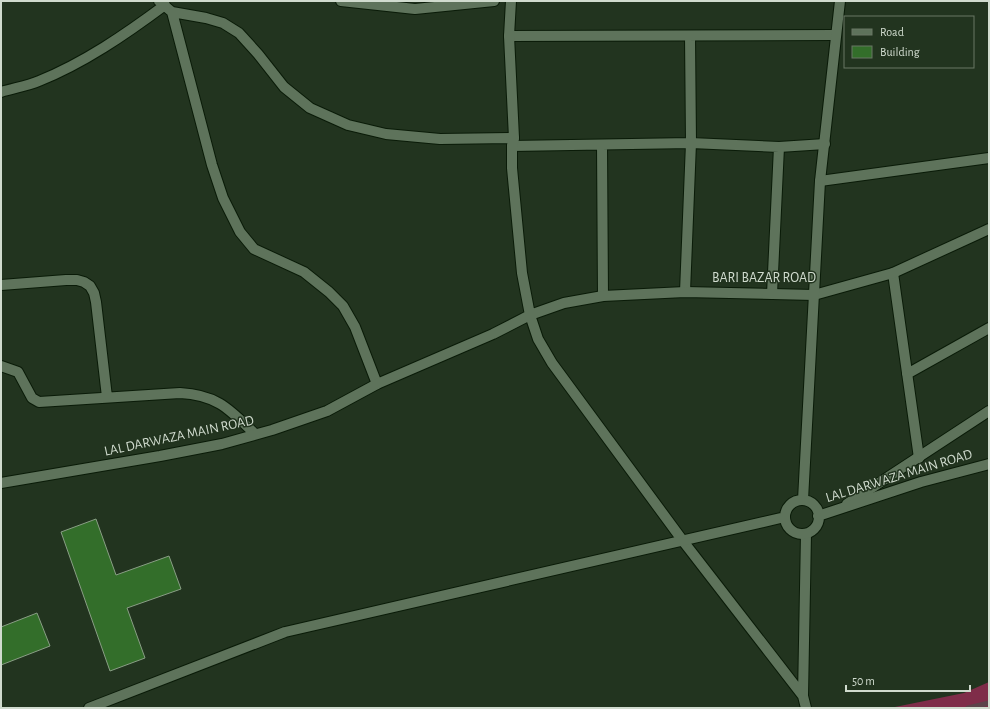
<svg xmlns="http://www.w3.org/2000/svg" width="990" height="709" font-family="'Alegreya Sans',sans-serif">
<rect width="100%" height="100%" fill="#22341f"/>
<path fill="#7f2d49" d="M989,682V708H890L964,693Z"/>
<g fill="none" stroke-linecap="round" stroke-linejoin="round">
<path stroke="#5c434a" stroke-width="5" d="M968,708L989,703"/>
</g>
<path fill="#336e2a" stroke="#899e85" d="M96,519L116,575L169,556L181,589L127,608L145,658L110,671L61,532Z
M37,613L50,646L1,665V627Z"/>
<g fill="none" stroke-linecap="round" stroke-linejoin="round">
<g stroke="#0a1b08" stroke-width="12">
<path id="minor" d="M159,1L172,12L206,18L223,23L239,33L258,54L284,87L310,108L348,125L386,134L440,139L514,138
M341,1L415,9L494,1
M172,12L212,165L223,198L240,232L254,249L304,272L329,292L343,306L355,327L377,384
M509,36L835,35
M1,92C14,88 27,86 39,81C84,63 126,34 165,5
M602,145L603,296
M512,146L691,143L779,147L825,144
M820,181L989,158
M893,273L919,458
M1,285L66,280H77L84,282L90,286L94,293L96,302L107,397
M685,292L691,143L690,36
M772,294L779,147
M1,366L18,372L32,398L39,402L180,393C218,395 230,410 255,434
M907,374L989,328"/>
</g>
<g stroke="#0a1b08" stroke-width="12">
<path id="tertiary" d="M511,1L509,36L514,138L512,146V168L522,273L530,315L538,339L552,363L683,541L803,696
M1,483L160,456L222,444L272,430L327,411L377,384L493,334L530,315L564,303L603,296L685,292L814,295L893,273L989,229
M847,504L989,411
M806,534L803,696L806,708"/>
</g>
<g stroke="#0a1b08" stroke-width="12">
<path id="secondary" d="M803,500L820,181L840,1
M785 517a17 17 0 1 1 34 0a17 17 0 1 1-34 0Z
M818,516L921,482L989,464
M89,708L285,632L785,517"/>
</g>
<use href="#minor" stroke="#5e735b" stroke-width="10"/>
<use href="#tertiary" stroke="#5e735b" stroke-width="10"/>
<use href="#secondary" stroke="#5e735b" stroke-width="10"/>
</g>
<g text-anchor="middle" dominant-baseline="central" stroke-width="3" stroke-linejoin="round" paint-order="stroke">
<g font-size="14" fill="#d0dbce" stroke="#22341f">
<text x="764" y="278">BARI BAZAR ROAD</text>
<text transform="translate(179 436) rotate(-12)">LAL DARWAZA MAIN ROAD</text>
<text transform="translate(899 476) rotate(-17)">LAL DARWAZA MAIN ROAD</text>
</g>
</g>
<rect width="990" height="709" fill="none" stroke="#d0dbce" stroke-width="4"/>
<rect x="844" y="16" width="130" height="52" fill="#22341f" stroke="#687765"/>
<rect x="852" y="29" width="20" height="6" fill="#5e735b" stroke="#687765"/>
<text x="880" y="36" font-size="12" fill="#d0dbce">Road</text>
<rect x="852" y="46" width="20" height="12" fill="#336e2a" stroke="#687765"/>
<text x="880" y="56" font-size="12" fill="#d0dbce">Building</text>
<path d="M846 685v6h124v-6" fill="none" stroke="#d0dbce" stroke-width="2"/>
<text x="852" y="685" font-size="12" fill="#d0dbce" stroke="#22341f" stroke-width="3" paint-order="stroke">50 m</text>
</svg>
